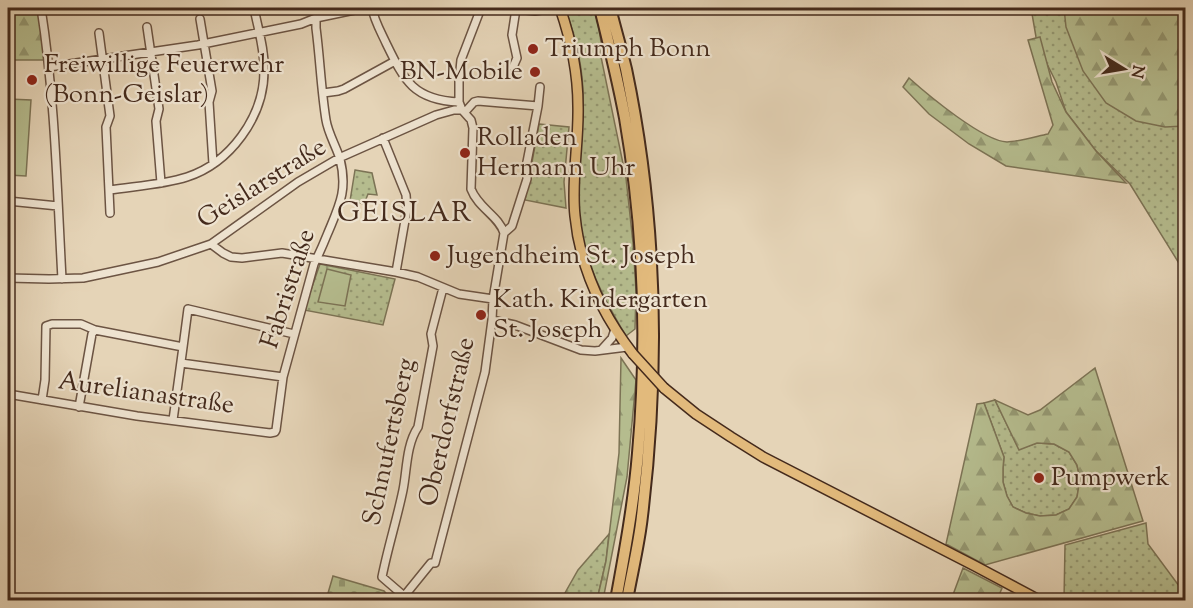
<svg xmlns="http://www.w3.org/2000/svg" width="1193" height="608" font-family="'Sorts Mill Goudy',serif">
<defs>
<pattern id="grass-dots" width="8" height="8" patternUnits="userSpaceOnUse" patternTransform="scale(1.5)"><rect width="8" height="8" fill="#b5bc8e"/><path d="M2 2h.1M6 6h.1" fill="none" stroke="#959973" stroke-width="1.8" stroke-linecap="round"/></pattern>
<pattern id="forest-firs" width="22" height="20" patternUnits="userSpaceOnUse" patternTransform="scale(1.5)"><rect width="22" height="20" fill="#b5bc8e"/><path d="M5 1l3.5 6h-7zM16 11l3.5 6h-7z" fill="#959973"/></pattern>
<pattern id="cemetery-stones" width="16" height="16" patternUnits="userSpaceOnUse" patternTransform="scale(1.5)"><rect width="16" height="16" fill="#b5bc8e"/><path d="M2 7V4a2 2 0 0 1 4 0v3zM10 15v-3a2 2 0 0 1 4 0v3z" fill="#959973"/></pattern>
</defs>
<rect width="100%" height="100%" fill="#e5d4b7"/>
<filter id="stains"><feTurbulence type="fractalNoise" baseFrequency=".00333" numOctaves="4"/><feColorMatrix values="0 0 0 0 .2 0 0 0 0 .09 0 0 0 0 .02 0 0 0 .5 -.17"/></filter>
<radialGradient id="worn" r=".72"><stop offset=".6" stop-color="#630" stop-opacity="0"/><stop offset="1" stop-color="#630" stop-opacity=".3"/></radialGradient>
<path fill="url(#grass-dots)" stroke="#7c7355" stroke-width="1.5" d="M565,8H594L599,29L602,49L600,52L626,178L633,243L636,291L635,329L626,336C604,299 583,260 579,217C576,178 583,140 583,102C584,69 576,38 565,8Z
M1031,8H1185V273L1130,184L1096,151L1066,112L1056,82L1045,60L1036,37Z
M539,124L569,127L564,182L566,208L525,200Z
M355,170L372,173L377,195L368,194L364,204L350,201Z
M320,264L395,279L383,325L304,310Z
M995,400L1019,449L1037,443L1054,444L1069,452L1077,465L1080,479L1077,497L1069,509L1056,515L1040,516L1026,513L1013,507L1007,496L1003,482V468L1004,457L984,403Z
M1146,523L1148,544L1185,594V600H1064L1065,545Z
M609,534L606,561L597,600H561L578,570Z"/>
<path fill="url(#forest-firs)" stroke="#7c7355" stroke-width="1.5" d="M8,8H39L45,60H8Z
M1064,8H1185V126L1165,127L1136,121L1106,103L1083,71L1066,27Z
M1040,37L1052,82L1066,112L1096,151L1126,183L1006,166L969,144L929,114L903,87L909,78C928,95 983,141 1007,142C1016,142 1038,136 1048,134L1053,125L1028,40Z
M621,358L636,380L627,477L603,600H597L606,561L619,453Z
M1095,368L1143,521L985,565L946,544L977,404L984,403L1004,457L1003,468V482L1007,496L1013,507L1026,513L1040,516L1056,515L1069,509L1077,497L1080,479L1077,465L1069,452L1054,444L1037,443L1019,450L995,400L1028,415L1040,410Z
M963,568L1002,588L997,600H951Z"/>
<path fill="url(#cemetery-stones)" stroke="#7c7355" stroke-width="1.5" d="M333,576L384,591L392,600H370L365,599V600H326Z"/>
<path fill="#b5bc8e" stroke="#7c7355" stroke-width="1.5" d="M8,99L31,100L26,176L8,175Z
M327,269L351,275L345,306L318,302Z"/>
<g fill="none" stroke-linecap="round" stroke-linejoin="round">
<g stroke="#6c5443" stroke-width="10">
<path id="minor" d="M41,8C55,97 57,188 62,279
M372,8C374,20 381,32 386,43C404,80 413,100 459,102
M508,8L535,11L554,8
M200,19L212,91L209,102L213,164
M147,27L159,109L156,121L161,183
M99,33L110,116L106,127L110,213
M49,67L198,45L301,24L316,18L364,8
M513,67L517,58L512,35L516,9
M323,93L338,91L344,89L395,61
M465,112L474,102L478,101L538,106
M383,138L406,195L407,209L396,272
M109,190C135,186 162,185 187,177C230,163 264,117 264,71C265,50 258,29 254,8
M8,201L58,206
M504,233L512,226L527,179V162L538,106L540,87
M211,244L223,253L231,257L242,258L282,253L396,272L418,277L459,294L493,299
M8,278L49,279L83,278L158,262L211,244L298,182L339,158L436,115L454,110H462
M492,320L515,325L581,350L595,351L627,347
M183,347L188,309L294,334
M602,349L612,338L615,329
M181,363L283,377
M8,394L137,416L270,433L275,432L276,430L283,377L314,264C319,254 323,245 327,235C339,206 348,191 340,159C336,146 328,133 326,120C321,89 320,58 316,28V18
M42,400L45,380L46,326L52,324H81L95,330
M79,407L92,334L95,330L183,347L173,420
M404,596L382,577C388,547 397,519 403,490C407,470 406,445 418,427L433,346L431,334L443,288
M401,600L431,563H435L485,372L492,320L493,299L504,233C499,216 478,208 471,189L473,128L471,120L462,110L459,102V80L461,60L481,8"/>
</g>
<g stroke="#442a1c" stroke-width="12">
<path id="major" d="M560,8C571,40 578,72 578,106C579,143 571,180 575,216C580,267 602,314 633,354
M664,388L696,414L731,437L763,457L975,566L1039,600"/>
</g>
<g stroke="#442a1c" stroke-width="14">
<path id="highway" d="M600,8C609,44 618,81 625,118C644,228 648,341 638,453C634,502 625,551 616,600
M610,8C615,28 621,48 626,69C657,217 660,366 642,516C639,544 632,572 627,600"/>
</g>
<use href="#minor" stroke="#eee3d0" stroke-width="7"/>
<use href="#major" stroke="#e2ba7c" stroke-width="9"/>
<use href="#highway" stroke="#e2ba7c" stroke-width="10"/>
<g stroke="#442a1c" stroke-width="12" stroke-linecap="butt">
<path id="major-bridge" d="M633,354L664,388"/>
</g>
<use href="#major-bridge" stroke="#e2ba7c" stroke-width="9"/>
</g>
<g fill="#8f2418" stroke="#eee3d0" stroke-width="2">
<circle cx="533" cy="49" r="6"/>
<circle cx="535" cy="72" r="6"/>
<circle cx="32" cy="80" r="6"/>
<circle cx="465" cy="153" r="6"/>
<circle cx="435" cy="256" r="6"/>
<circle cx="481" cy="315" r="6"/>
<circle cx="1039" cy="478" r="6"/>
</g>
<g text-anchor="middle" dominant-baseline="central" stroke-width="4.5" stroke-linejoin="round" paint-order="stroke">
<g font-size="26" fill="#442a1c" stroke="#eee3d0" text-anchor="start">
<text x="545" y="49">Triumph Bonn</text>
<text x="44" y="65">Freiwillige Feuerwehr<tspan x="44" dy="30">(Bonn-Geislar)</tspan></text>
<text x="523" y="72" text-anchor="end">BN-Mobile</text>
<text x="477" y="138">Rolladen<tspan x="477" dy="30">Hermann Uhr</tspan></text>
<text x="447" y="256">Jugendheim St. Joseph</text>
<text x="493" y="300">Kath. Kindergarten<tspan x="493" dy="30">St. Joseph</tspan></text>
<text x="1051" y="478">Pumpwerk</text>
</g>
<g font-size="26" fill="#442a1c" stroke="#eee3d0">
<text transform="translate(262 184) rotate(-32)">Geislarstraße</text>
<text transform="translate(289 289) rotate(-72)">Fabristraße</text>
<text transform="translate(146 394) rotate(8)">Aurelianastraße</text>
<text transform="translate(448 422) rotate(-77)">Oberdorfstraße</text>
<text transform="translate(390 442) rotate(-78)">Schnufertsberg</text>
</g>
<g font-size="28" letter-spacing="1.5" fill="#442a1c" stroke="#eee3d0">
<text x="405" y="214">GEISLAR</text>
</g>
</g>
<rect width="1193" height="608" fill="none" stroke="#e5d4b7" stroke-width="30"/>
<rect x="9" y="9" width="1175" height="590" fill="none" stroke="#442a1c" stroke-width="3"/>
<rect x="15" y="15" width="1163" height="578" fill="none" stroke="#442a1c" stroke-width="1.5"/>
<g transform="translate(1124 69) rotate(101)" stroke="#eee3d0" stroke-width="4.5" paint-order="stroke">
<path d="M0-4.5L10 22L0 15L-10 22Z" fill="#442a1c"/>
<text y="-9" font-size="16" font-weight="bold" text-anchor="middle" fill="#442a1c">N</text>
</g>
<rect width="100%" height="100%" filter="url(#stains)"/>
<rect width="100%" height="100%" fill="url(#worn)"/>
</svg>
